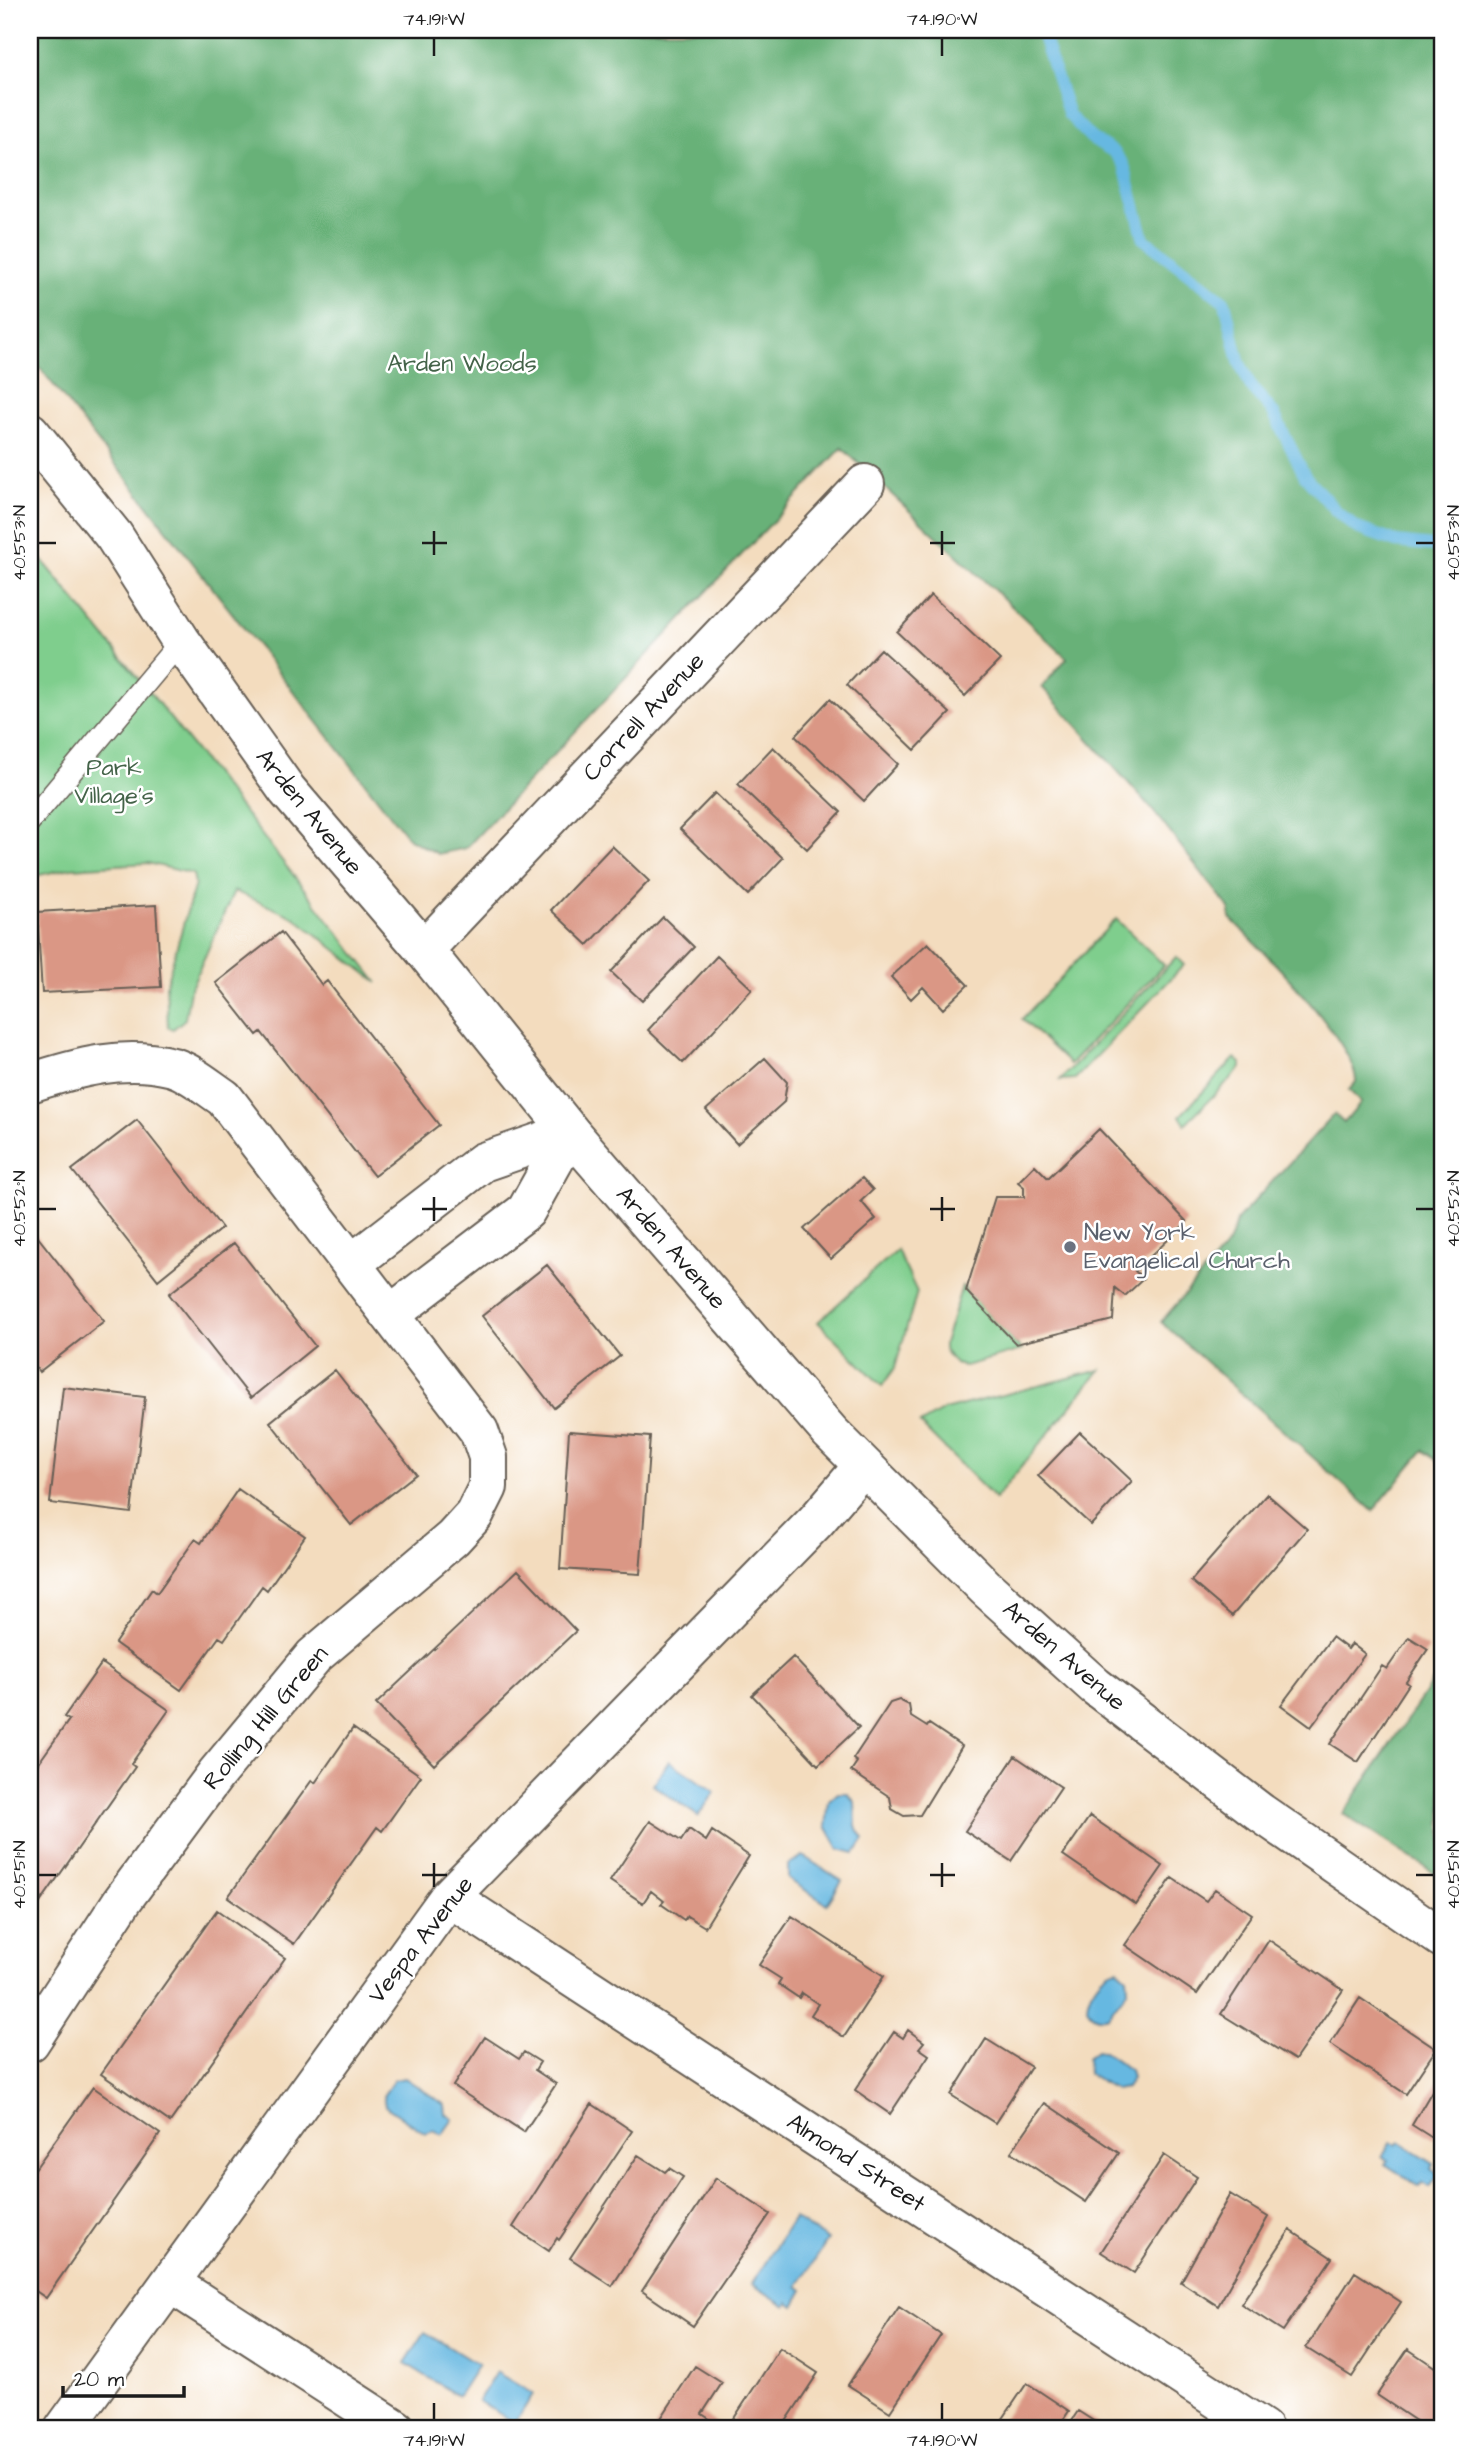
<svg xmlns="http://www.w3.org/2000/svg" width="1472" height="2459" font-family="'Architects Daughter',sans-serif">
<rect width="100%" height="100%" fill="#fff"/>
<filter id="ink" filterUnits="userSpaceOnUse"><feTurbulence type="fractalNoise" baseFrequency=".0143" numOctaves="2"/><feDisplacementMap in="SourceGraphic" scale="14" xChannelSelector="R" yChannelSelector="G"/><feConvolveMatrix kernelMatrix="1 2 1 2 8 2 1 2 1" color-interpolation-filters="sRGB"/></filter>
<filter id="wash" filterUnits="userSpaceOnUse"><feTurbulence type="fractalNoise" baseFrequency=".00686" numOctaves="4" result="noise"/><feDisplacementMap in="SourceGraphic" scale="28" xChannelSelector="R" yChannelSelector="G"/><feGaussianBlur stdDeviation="1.57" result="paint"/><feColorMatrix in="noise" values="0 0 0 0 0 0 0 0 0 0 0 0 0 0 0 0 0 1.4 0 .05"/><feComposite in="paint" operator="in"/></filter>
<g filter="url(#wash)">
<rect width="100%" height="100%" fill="#f3dcbe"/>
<path fill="#7fce8d" stroke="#4e7554" stroke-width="2" d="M30,545L152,695L378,983L294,917L234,891L190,990L185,1019L173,1029L168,1027L166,984L195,884L193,874L148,863L71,868L30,877Z
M1116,919L1164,965L1070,1064L1022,1019Z
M1176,957L1184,965L1075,1079L1060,1080Z
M1235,1058L1241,1063V1068L1185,1124L1180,1116Z
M897,1250L917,1292L895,1368L882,1386L818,1322Z
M962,1286L1022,1350L965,1366L955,1364L944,1350V1344Z
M1100,1370L995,1499L920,1424L944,1410Z"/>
<path fill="#67b178" stroke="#42664a" stroke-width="2" d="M30,30H1442V1465L1424,1450L1373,1511L1161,1322L1228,1244L1237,1220L1334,1114L1344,1123L1361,1103L1349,1090L1356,1082C1356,1043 1260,947 1230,918V909L1150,807L1042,687L1067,658L842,448L466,848L438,854L409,839L30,355Z
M1442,1668V1878L1343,1814Z"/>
<path fill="#66b8e1" stroke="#416a7e" stroke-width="2" d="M669,1761L715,1792L698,1816L653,1785Z
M838,1793H847L855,1802L856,1826L864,1839L855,1853L839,1849L826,1826L829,1801Z
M803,1856L842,1881L827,1904L788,1879V1865Z
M1118,1969L1127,1977L1128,1989L1108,2016C1099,2019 1092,2017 1087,2008C1087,1993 1102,1970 1118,1969Z
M1096,2051L1104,2052L1130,2070L1132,2078L1126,2088L1115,2090L1088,2073L1087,2058Z
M405,2078L445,2105L446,2114L453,2119L442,2135L434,2130L425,2133L385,2106L383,2096L394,2080Z
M1391,2142L1396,2145L1399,2142L1434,2164L1431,2169L1438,2174L1429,2187L1422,2183L1420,2187L1385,2164L1388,2160L1382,2156Z
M794,2218L828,2240L798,2286L803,2290L794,2306L788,2302L786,2306L752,2284Z
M425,2332L478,2365L458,2396L405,2363Z
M496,2372L533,2394L515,2423L478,2401Z"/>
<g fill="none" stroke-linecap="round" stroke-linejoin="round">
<path stroke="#66b8e1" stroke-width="12" d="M1041,30L1069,115L1091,138L1114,152L1124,165L1144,239L1225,302L1239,361L1251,387L1273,412L1305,476L1336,511L1357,528L1396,542L1442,547"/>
</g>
<g id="blocks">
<path fill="#da9785" d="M931,595L1000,660L965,696L897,632Z
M881,649L950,713L915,750L847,685Z
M830,699L898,764L864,801L795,736Z
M773,747L841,812L807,849L738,784Z
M715,793L783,858L748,895L680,829Z
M612,846L649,881L588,945L551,910Z
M156,905L161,987L42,993L37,912Z
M663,917L694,947L642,1001L611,972Z
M281,932L322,985L327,981L439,1125L374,1176L261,1032L257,1035L216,983Z
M928,943L968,985L943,1009L923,987L911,999L891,977Z
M717,956L752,989L683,1063L648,1030Z
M765,1058L787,1082L784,1102L737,1144L706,1110Z
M137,1120L222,1228L158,1280L72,1170Z
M1099,1129L1187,1222L1135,1271L1143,1279L1125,1296L1115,1288L1113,1320L1016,1344L966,1291L995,1197H1024V1187L1018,1182L1035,1165L1048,1178Z
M862,1178L873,1190L861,1201L876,1219L831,1259L804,1229Z
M30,1227L104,1321L39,1372L30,1359Z
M234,1243L315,1346L251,1398L169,1294Z
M547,1265L620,1356L554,1408L482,1316Z
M335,1370L416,1474L351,1525L270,1422Z
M63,1387L145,1397L131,1513L50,1503Z
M569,1431L650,1437L640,1574L560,1569Z
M1080,1432L1132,1481L1091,1525L1038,1476Z
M238,1489L305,1536L267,1590L262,1586L224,1640L219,1637L181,1690L115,1643L152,1589L157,1593L195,1539L201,1543Z
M1267,1494L1307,1529L1232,1616L1191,1581Z
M518,1570L576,1631L434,1765L376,1704Z
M1332,1637L1348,1649L1352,1644L1365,1654L1311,1727L1281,1705Z
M1409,1637L1428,1649L1406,1682L1409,1684L1358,1762L1330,1744L1382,1666L1387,1669Z
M793,1657L859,1727L818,1765L752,1695Z
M102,1663L169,1710L131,1764L135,1767L30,1917V1775L69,1720L64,1717Z
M899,1700L909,1705L911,1717L927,1727L929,1724L962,1746L920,1815L904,1816L892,1809L890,1797L851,1771L857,1762L853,1759L890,1703Z
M353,1728L421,1776L382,1831L377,1827L294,1944L228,1897L312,1780L315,1783Z
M1015,1756L1061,1787L1011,1861L965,1831Z
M1090,1816L1163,1866L1136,1905L1063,1855Z
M650,1821L681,1841L689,1829L706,1841L712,1831L749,1856L705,1927L687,1916L684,1920L661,1904L664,1901L651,1891L643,1903L610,1881Z
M1172,1878L1206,1901L1215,1889L1252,1914L1197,1994L1125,1945Z
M217,1910L285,1958L170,2122L101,2074Z
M792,1916L884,1976L844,2037L811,2015L818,2004L802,1993L799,1998L778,1984L781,1979L759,1965Z
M1269,1940L1343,1990L1295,2060L1221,2014Z
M1360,1998L1436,2049L1406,2094L1330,2044Z
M908,2030L924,2042L919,2048L929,2055L890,2114L855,2090L894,2032L903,2038Z
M485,2037L519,2059L524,2052L540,2062L535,2070L556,2084L524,2132L453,2086Z
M986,2039L1031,2067L995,2123L951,2095Z
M1442,2074V2127L1434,2139L1412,2125Z
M93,2087L160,2134L46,2298L30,2287V2176Z
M1045,2103L1119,2153L1086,2202L1011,2152Z
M592,2104L632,2131L559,2240L557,2238L549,2251L513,2227Z
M638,2155L665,2172L669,2168L683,2177L612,2286L570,2258Z
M1164,2155L1197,2177L1134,2273L1101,2252Z
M716,2178L770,2214L693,2326L642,2291Z
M1230,2194L1268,2217L1218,2306L1181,2282Z
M1290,2230L1332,2258L1283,2331L1241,2304Z
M1355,2272L1401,2302L1352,2377L1306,2348Z
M899,2307L941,2335L890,2412L848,2385Z
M780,2348L818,2373L781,2429H727Z
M1408,2349L1442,2372V2429H1428L1377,2395Z
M695,2366L722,2383L702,2414L725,2429H654Z
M1027,2383L1069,2411L1057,2429H996Z
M1078,2411L1106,2429H1066Z"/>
</g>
</g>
<g filter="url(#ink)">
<use href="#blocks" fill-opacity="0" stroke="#675f55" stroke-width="2"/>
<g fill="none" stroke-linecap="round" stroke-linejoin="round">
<g stroke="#675f55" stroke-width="24">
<path id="lane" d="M30,821L181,641"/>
</g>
<g stroke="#675f55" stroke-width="42">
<path id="street" d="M424,950L865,484
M30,1083C76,1068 124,1054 173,1067C190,1072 209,1088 224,1098L479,1431L488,1457V1487L474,1515L453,1538L314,1656L216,1774L122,1901L30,2042
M351,1264L483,1162L570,1132
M391,1314L526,1211L570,1132
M449,1897L1263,2429
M170,2283L396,2429
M64,2429L449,1897L816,1521L863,1466"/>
</g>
<g stroke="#675f55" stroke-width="42">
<path id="secondary" d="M30,432L114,536L181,641L287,790L424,950L570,1132L830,1432L986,1588L1095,1686L1261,1813L1442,1938"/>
</g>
<use href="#lane" stroke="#fff" stroke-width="21"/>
<use href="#street" stroke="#fff" stroke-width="38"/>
<use href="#secondary" stroke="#fff" stroke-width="38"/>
</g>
</g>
<path fill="none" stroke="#1c1c1c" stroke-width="2.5" d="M434,38V56M942,38V56M434,531V555M942,531V555M38,543H56M422,543H447M930,543H955M1416,543H1434M434,1197V1221M942,1197V1221M38,1209H56M422,1209H447M930,1209H955M1416,1209H1434M434,1863V1887M942,1863V1887M38,1875H56M422,1875H447M930,1875H955M1416,1875H1434M434,2403V2420M942,2403V2420"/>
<circle fill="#6b7280" stroke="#fff" stroke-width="2.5" cx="1070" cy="1247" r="7"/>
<g text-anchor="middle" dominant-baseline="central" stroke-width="5" stroke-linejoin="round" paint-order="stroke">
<g font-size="24" fill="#446349" stroke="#fff">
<text x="462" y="364">Arden Woods</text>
<text x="114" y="768">Park<tspan x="114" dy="28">Village's</tspan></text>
</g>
<g font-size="24" fill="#1c1c1c" stroke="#fff">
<text transform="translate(644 717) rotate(-47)">Correll Avenue</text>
<text transform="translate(309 812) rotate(51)">Arden Avenue</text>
<text transform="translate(671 1248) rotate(49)">Arden Avenue</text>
<text transform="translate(1064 1656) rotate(41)">Arden Avenue</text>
<text transform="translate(266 1718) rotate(-50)">Rolling Hill Green</text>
<text transform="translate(421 1940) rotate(-52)">Vespa Avenue</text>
<text transform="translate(856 2163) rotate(33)">Almond Street</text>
</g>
<g font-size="24" fill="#5b616d" stroke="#fff" text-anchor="start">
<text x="1084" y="1233">New York<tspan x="1084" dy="28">Evangelical Church</tspan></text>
</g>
</g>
<rect width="1472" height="2459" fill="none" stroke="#fff" stroke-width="77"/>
<path d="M63 2386v10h121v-10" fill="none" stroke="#1c1c1c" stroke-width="3.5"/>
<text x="74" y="2386" font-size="21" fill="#1c1c1c" stroke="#ffffff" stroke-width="5" paint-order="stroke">20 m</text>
<rect x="38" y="38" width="1396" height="2382" fill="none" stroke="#1c1c1c" stroke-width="2.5"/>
<g font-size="18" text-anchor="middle" fill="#1c1c1c">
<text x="434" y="25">74.191°W</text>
<text x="942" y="25">74.190°W</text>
<text transform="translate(19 543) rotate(-90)" y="6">40.553°N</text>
<text transform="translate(1453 543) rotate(-90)" y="6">40.553°N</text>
<text transform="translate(19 1209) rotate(-90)" y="6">40.552°N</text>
<text transform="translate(1453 1209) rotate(-90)" y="6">40.552°N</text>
<text transform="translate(19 1875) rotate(-90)" y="6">40.551°N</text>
<text transform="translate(1453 1875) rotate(-90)" y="6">40.551°N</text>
<text x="434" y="2446">74.191°W</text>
<text x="942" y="2446">74.190°W</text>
</g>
</svg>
